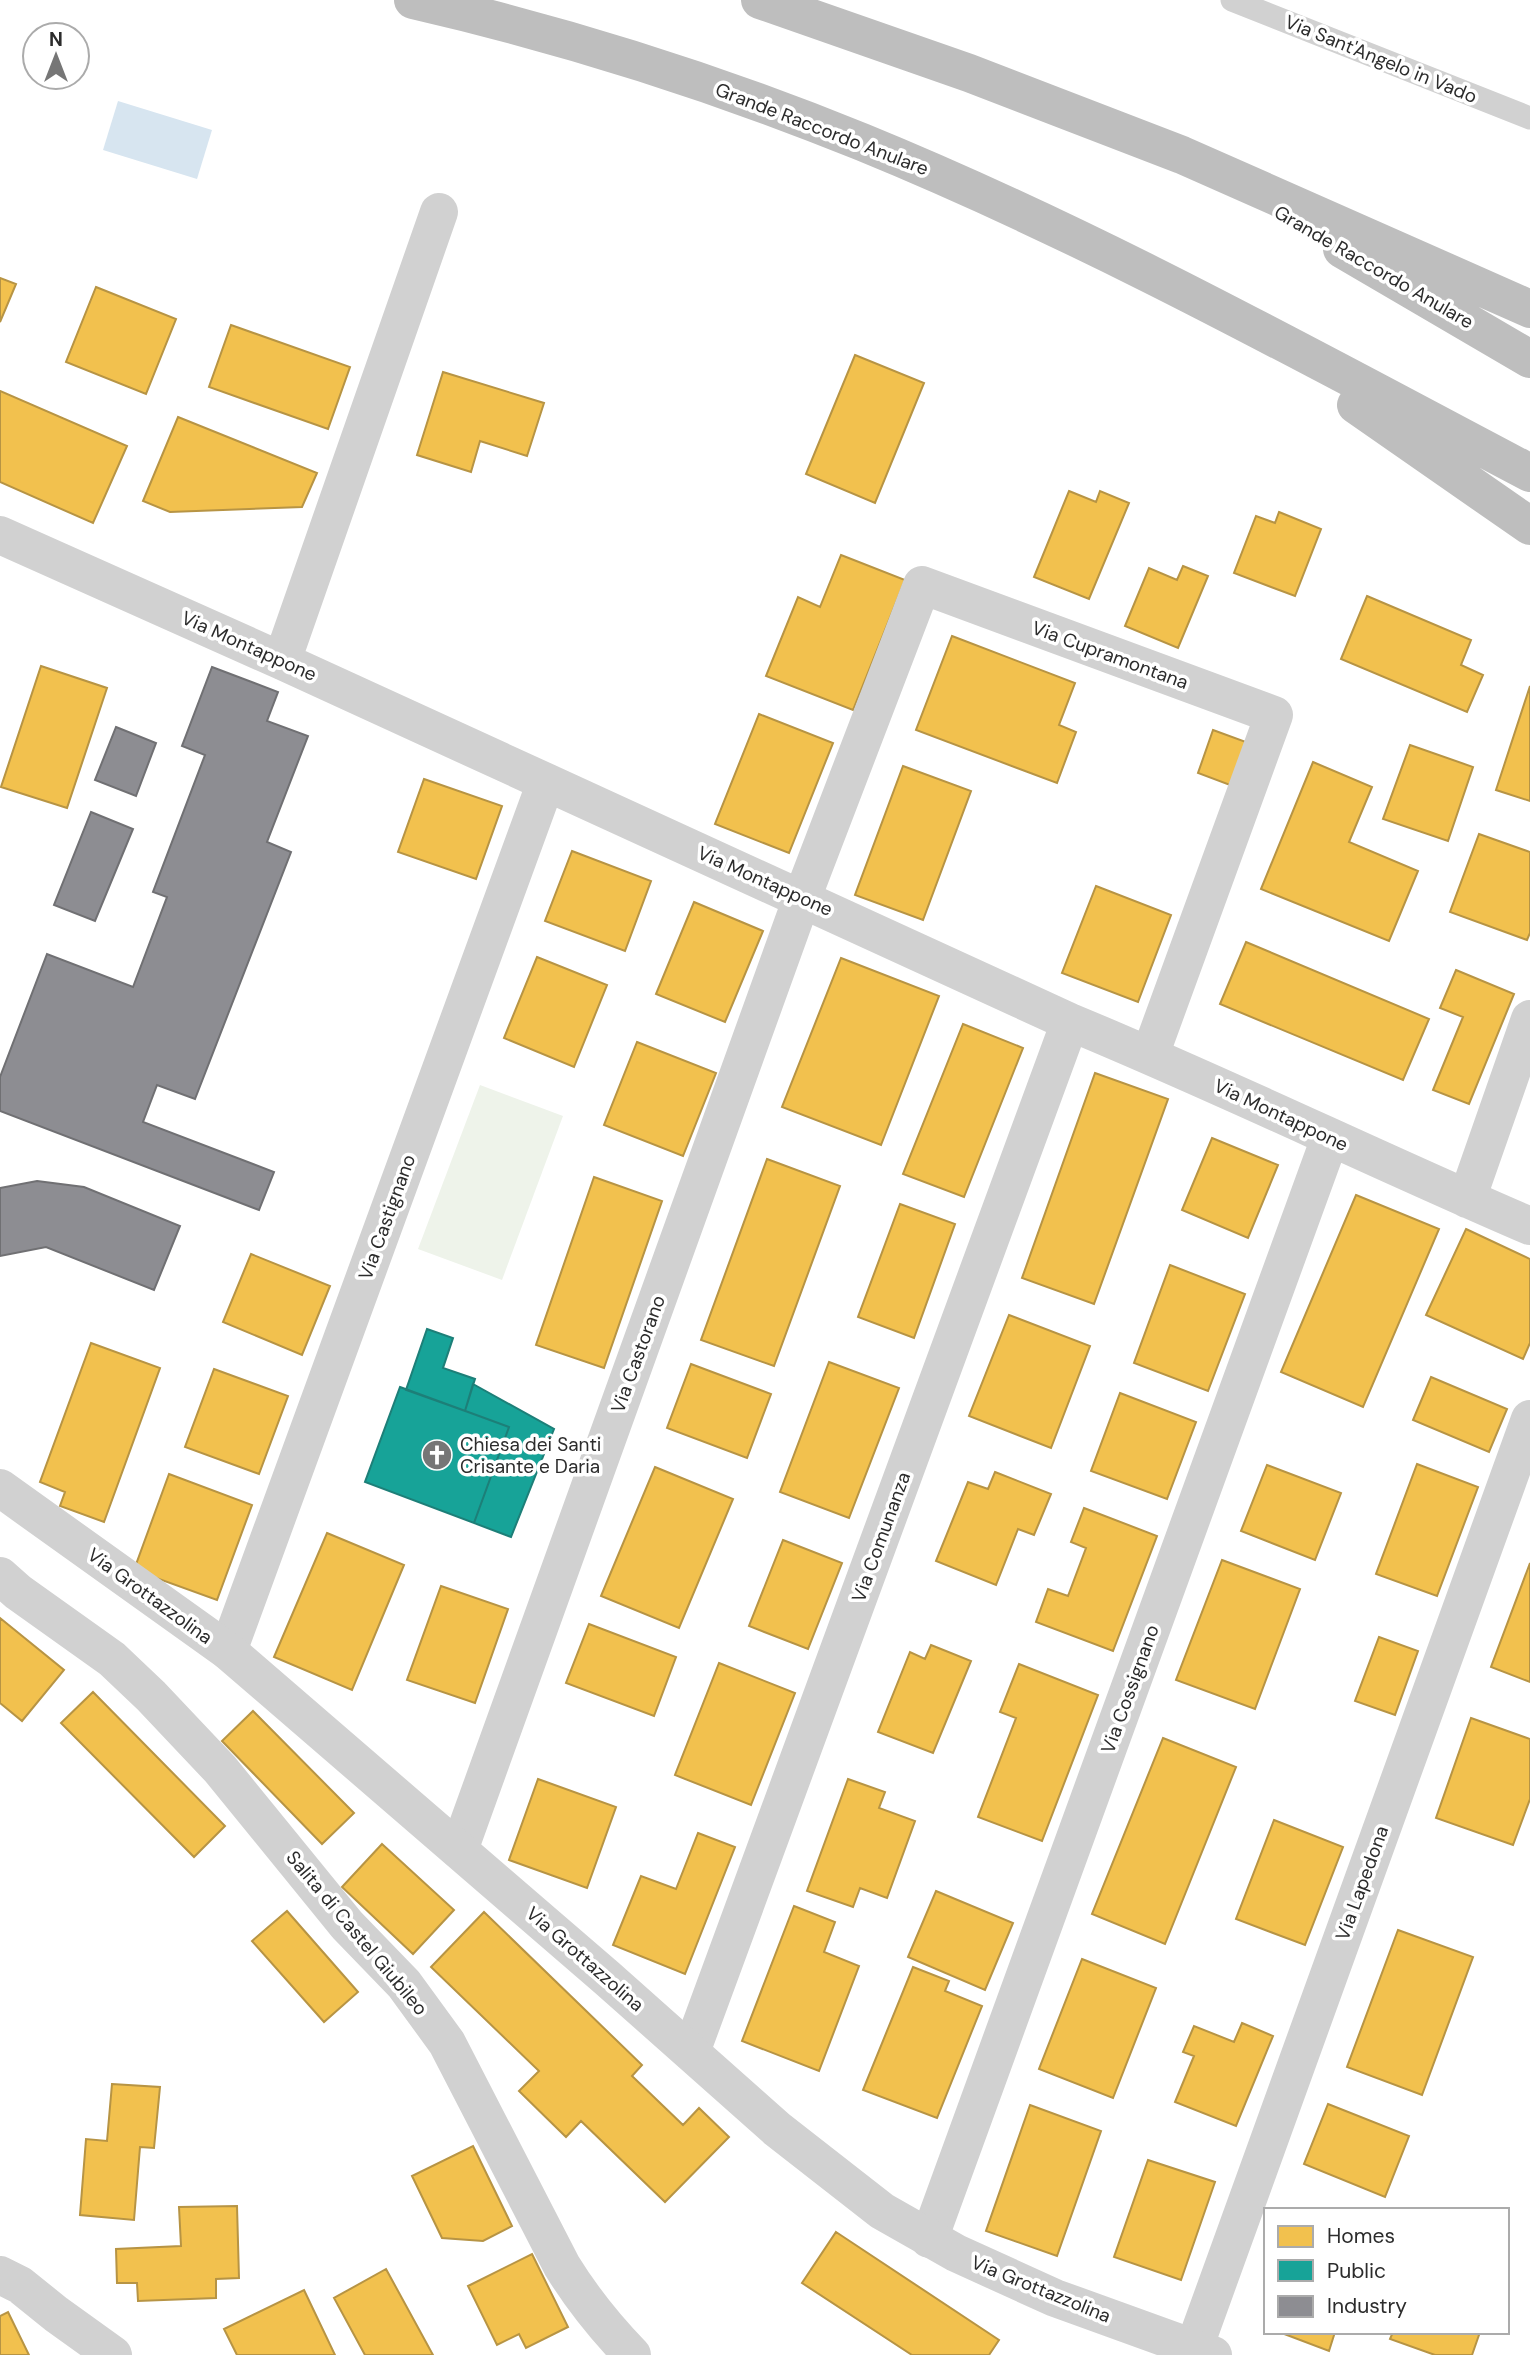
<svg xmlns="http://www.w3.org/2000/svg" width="1530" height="2355" font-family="'DM Sans',sans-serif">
<rect width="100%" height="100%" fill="#fff"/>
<path fill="#eef3ea" d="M480,1085L563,1116L502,1280L418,1249Z"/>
<path fill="#d7e5f0" d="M118,101L212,130L197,179L103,150Z"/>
<path fill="#f2c14e" stroke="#b79444" stroke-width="2" d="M0,278L16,284L0,322Z
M96,287L176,319L146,394L66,362Z
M231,325L350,367L328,429L209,387Z
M855,355L924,383L875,503L806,474Z
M443,372L544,403L527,456L480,441L471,472L417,455Z
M0,391L127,446L93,523L0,482Z
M178,417L317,473L302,507L170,512L143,501Z
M1069,491L1096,502L1100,491L1129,503L1089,599L1034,577Z
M1279,512L1321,529L1295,596L1234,573L1256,516L1275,523Z
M841,555L905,580L853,710L766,676L798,597L820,607Z
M1183,566L1208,576L1178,648L1125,626L1149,568L1177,580Z
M1367,596L1471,640L1461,665L1483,675L1467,712L1341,659Z
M952,636L1075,683L1059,725L1076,732L1057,783L916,730Z
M41,666L107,688L67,808L1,787Z
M1530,686V801L1496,790Z
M759,714L833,743L789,853L715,824Z
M1213,730L1246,742L1230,785L1198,773Z
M1410,745L1473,767L1448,841L1383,819Z
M1313,762L1372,787L1349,842L1418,871L1389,941L1261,889Z
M903,766L971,791L923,920L855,895Z
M424,779L502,806L476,879L398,852Z
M1479,834L1530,852V933L1527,940L1450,912Z
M572,851L651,881L625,951L545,921Z
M1096,886L1171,915L1138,1002L1062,973Z
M694,902L763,931L725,1022L656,994Z
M1246,942L1429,1019L1403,1080L1220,1004Z
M537,957L607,985L574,1067L504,1038Z
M841,958L939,996L881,1145L782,1107Z
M1456,970L1514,994L1469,1104L1433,1090L1463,1017L1440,1008Z
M963,1024L1023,1048L964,1197L903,1174Z
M637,1042L716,1073L683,1156L604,1125Z
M1095,1073L1168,1099L1094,1304L1022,1278Z
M1212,1138L1278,1165L1248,1238L1182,1210Z
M767,1159L840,1186L774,1366L701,1340Z
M594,1177L662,1201L604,1368L536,1345Z
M1356,1195L1439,1229L1363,1407L1281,1372Z
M900,1204L955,1224L914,1338L858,1317Z
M1466,1229L1530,1259V1343L1523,1359L1426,1315Z
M251,1254L330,1286L302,1355L223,1322Z
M1170,1265L1245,1294L1208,1391L1134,1363Z
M1009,1315L1090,1346L1051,1448L969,1416Z
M91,1343L160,1368L104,1522L60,1506L65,1492L40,1482Z
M829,1362L899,1388L849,1518L780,1492Z
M691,1364L771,1394L747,1458L667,1428Z
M214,1369L288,1396L259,1474L185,1447Z
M1431,1377L1507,1409L1489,1452L1413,1420Z
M1120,1393L1196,1422L1167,1499L1091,1471Z
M1417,1464L1478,1487L1437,1596L1376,1574Z
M1267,1465L1341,1493L1315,1560L1241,1531Z
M655,1467L733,1499L679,1628L601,1596Z
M995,1472L1051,1494L1034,1535L1018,1529L996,1585L936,1561L968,1482L988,1489Z
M169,1474L252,1505L217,1600L134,1570Z
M1084,1508L1157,1536L1113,1651L1036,1622L1048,1589L1068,1596L1086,1548L1071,1542Z
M327,1533L404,1565L352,1690L274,1657Z
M783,1540L842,1563L808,1649L749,1626Z
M1222,1560L1300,1589L1255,1709L1176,1680Z
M1530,1563V1682L1491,1667Z
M441,1586L508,1609L475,1703L407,1680Z
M0,1618L64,1670L22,1721L0,1703Z
M589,1624L676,1657L654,1716L566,1683Z
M1379,1637L1418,1651L1395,1715L1355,1701Z
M931,1645L971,1661L933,1753L878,1732L910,1652L925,1659Z
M719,1663L795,1693L751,1805L675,1775Z
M1019,1664L1098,1695L1042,1841L978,1817L1016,1718L1000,1712Z
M93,1692L225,1826L194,1857L61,1723Z
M253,1711L354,1813L322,1844L222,1741Z
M1471,1718L1530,1739V1799L1513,1845L1436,1818Z
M1163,1738L1236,1767L1165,1944L1092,1914Z
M538,1779L616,1807L587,1888L509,1860Z
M848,1779L885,1792L879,1808L915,1821L887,1898L860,1888L853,1907L807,1891Z
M1274,1820L1343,1847L1305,1945L1236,1919Z
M698,1833L735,1847L685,1974L613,1945L641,1876L676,1889Z
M382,1844L454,1910L413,1954L342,1887Z
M936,1891L1013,1923L985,1990L908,1957Z
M794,1906L835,1922L824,1952L859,1966L819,2071L742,2041Z
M287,1911L358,1992L324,2022L252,1941Z
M484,1912L642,2065L632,2076L683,2125L699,2108L729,2137L665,2202L581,2121L566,2137L519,2091L539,2071L431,1967Z
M1398,1930L1473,1957L1422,2095L1347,2067Z
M1082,1959L1156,1988L1113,2098L1039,2069Z
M913,1967L949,1981L945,1991L982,2006L937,2118L863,2090Z
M1242,2023L1273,2036L1236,2126L1175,2102L1194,2056L1183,2052L1194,2026L1234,2042Z
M112,2084L160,2087L154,2148L140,2147L134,2220L80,2215L86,2139L107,2141Z
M1328,2104L1409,2136L1385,2197L1304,2164Z
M1030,2105L1101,2131L1057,2256L986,2231Z
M473,2146L512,2226L483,2241L442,2238L412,2176Z
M1148,2160L1215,2182L1181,2280L1114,2257Z
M237,2206L239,2278L216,2279V2298L138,2301L137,2283H117L116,2249L181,2246L179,2207Z
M836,2232L999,2340L989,2355H912L802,2283Z
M532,2254L568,2327L526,2348L519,2334L497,2345L468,2286Z
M386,2269L433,2355H365L334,2298Z
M304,2290L335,2355H237L224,2329Z
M8,2312L29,2355H0V2316Z
M1279,2332H1335L1329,2351Z
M1393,2332H1480L1472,2355H1435L1390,2339Z"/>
<path fill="#17a398" stroke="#1d7f78" stroke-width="2" d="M427,1329L453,1338L443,1368L475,1379L465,1411L406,1390Z
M473,1384L554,1429L511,1537L474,1523L509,1427L465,1411Z
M400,1387L509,1427L474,1523L365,1482Z"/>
<path fill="#8d8d92" stroke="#707073" stroke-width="2" d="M212,667L278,692L267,721L308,736L267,842L291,852L195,1099L157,1085L143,1122L274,1172L259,1210L0,1111V1077L47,954L133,987L167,897L153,892L205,755L182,746Z
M116,727L156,743L136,796L95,780Z
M91,812L133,829L95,921L54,905Z
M37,1181L84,1187L180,1226L154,1290L46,1247L0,1256V1188Z"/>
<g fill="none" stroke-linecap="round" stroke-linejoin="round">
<path stroke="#d1d1d1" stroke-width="23" d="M1232,0L1530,118"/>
<path stroke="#d1d1d1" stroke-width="38" d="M0,535L282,661L1070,1022C1225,1086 1376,1160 1530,1226
M282,661L439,212
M1467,1199L1530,1019
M0,1576L18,1592L112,1659L151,1696L220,1769L347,1925L404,1984L447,2043L562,2266C583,2300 604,2326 632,2355
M228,1651L546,782
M459,1850L802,898L922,585L1274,715L1150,1055
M691,2052L1070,1022
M929,2239L1330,1138
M0,2275L20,2285L56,2314L113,2355
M1194,2348L1530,1419"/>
<path stroke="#d1d1d1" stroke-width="38" d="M0,1488L228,1651L607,1978L777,2129L882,2211L956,2253L1055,2298L1213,2355"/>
<path stroke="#bebebe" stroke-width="38" d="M413,0C565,35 717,83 862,142C1092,236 1310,357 1530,473
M760,0L969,73L1182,155L1530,309
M1342,249L1530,359
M1356,405L1530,526"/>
</g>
<defs>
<g id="church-disc" transform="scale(1.575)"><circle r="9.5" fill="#767676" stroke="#fff"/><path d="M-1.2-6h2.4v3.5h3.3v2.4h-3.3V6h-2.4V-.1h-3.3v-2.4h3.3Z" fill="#fff"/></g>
</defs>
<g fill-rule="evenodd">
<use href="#church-disc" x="437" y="1455"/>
</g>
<g text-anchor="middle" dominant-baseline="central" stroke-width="7" stroke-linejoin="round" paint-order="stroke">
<g font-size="19" fill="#2c2c2c" stroke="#fff">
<text transform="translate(1381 59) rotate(22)">Via Sant'Angelo in Vado</text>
<text transform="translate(822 129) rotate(21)">Grande Raccordo Anulare</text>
<text transform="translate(1374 267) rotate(30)">Grande Raccordo Anulare</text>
<text transform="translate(249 646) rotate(24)">Via Montappone</text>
<text transform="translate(1110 655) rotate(20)">Via Cupramontana</text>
<text transform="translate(765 881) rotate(24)">Via Montappone</text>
<text transform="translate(1281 1115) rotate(25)">Via Montappone</text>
<text transform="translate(387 1217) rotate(-70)">Via Castignano</text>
<text transform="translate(638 1354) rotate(-70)">Via Castorano</text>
<text transform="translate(881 1537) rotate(-70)">Via Comunanza</text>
<text transform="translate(150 1596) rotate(36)">Via Grottazzolina</text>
<text transform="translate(1130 1689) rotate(-70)">Via Cossignano</text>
<text transform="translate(1362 1883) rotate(-70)">Via Lapedona</text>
<text transform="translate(357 1933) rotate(50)">Salita di Castel Giubileo</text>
<text transform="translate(585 1959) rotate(41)">Via Grottazzolina</text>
<text transform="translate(1041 2289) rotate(22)">Via Grottazzolina</text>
</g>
<g font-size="19" fill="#2c2c2c" stroke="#fff" text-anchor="start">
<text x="460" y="1444">Chiesa dei Santi<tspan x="460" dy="22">Crisante e Daria</tspan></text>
</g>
</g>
<rect x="1264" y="2208" width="245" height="126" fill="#ffffff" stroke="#ababab" stroke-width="2"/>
<rect x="1278" y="2226" width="35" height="21" fill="#f2c14e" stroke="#ababab" stroke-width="2"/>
<text x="1327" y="2243" font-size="21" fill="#2c2c2c">Homes</text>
<rect x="1278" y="2260" width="35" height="21" fill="#17a398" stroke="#ababab" stroke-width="2"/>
<text x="1327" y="2278" font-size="21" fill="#2c2c2c">Public</text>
<rect x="1278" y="2296" width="35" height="21" fill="#8d8d92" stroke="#ababab" stroke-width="2"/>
<text x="1327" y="2313" font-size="21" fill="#2c2c2c">Industry</text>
<g transform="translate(56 56)"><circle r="33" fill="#ffffff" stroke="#ababab" stroke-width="2"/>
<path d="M0-5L12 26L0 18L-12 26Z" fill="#767676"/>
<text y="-10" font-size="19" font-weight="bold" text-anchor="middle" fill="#2c2c2c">N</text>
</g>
</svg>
